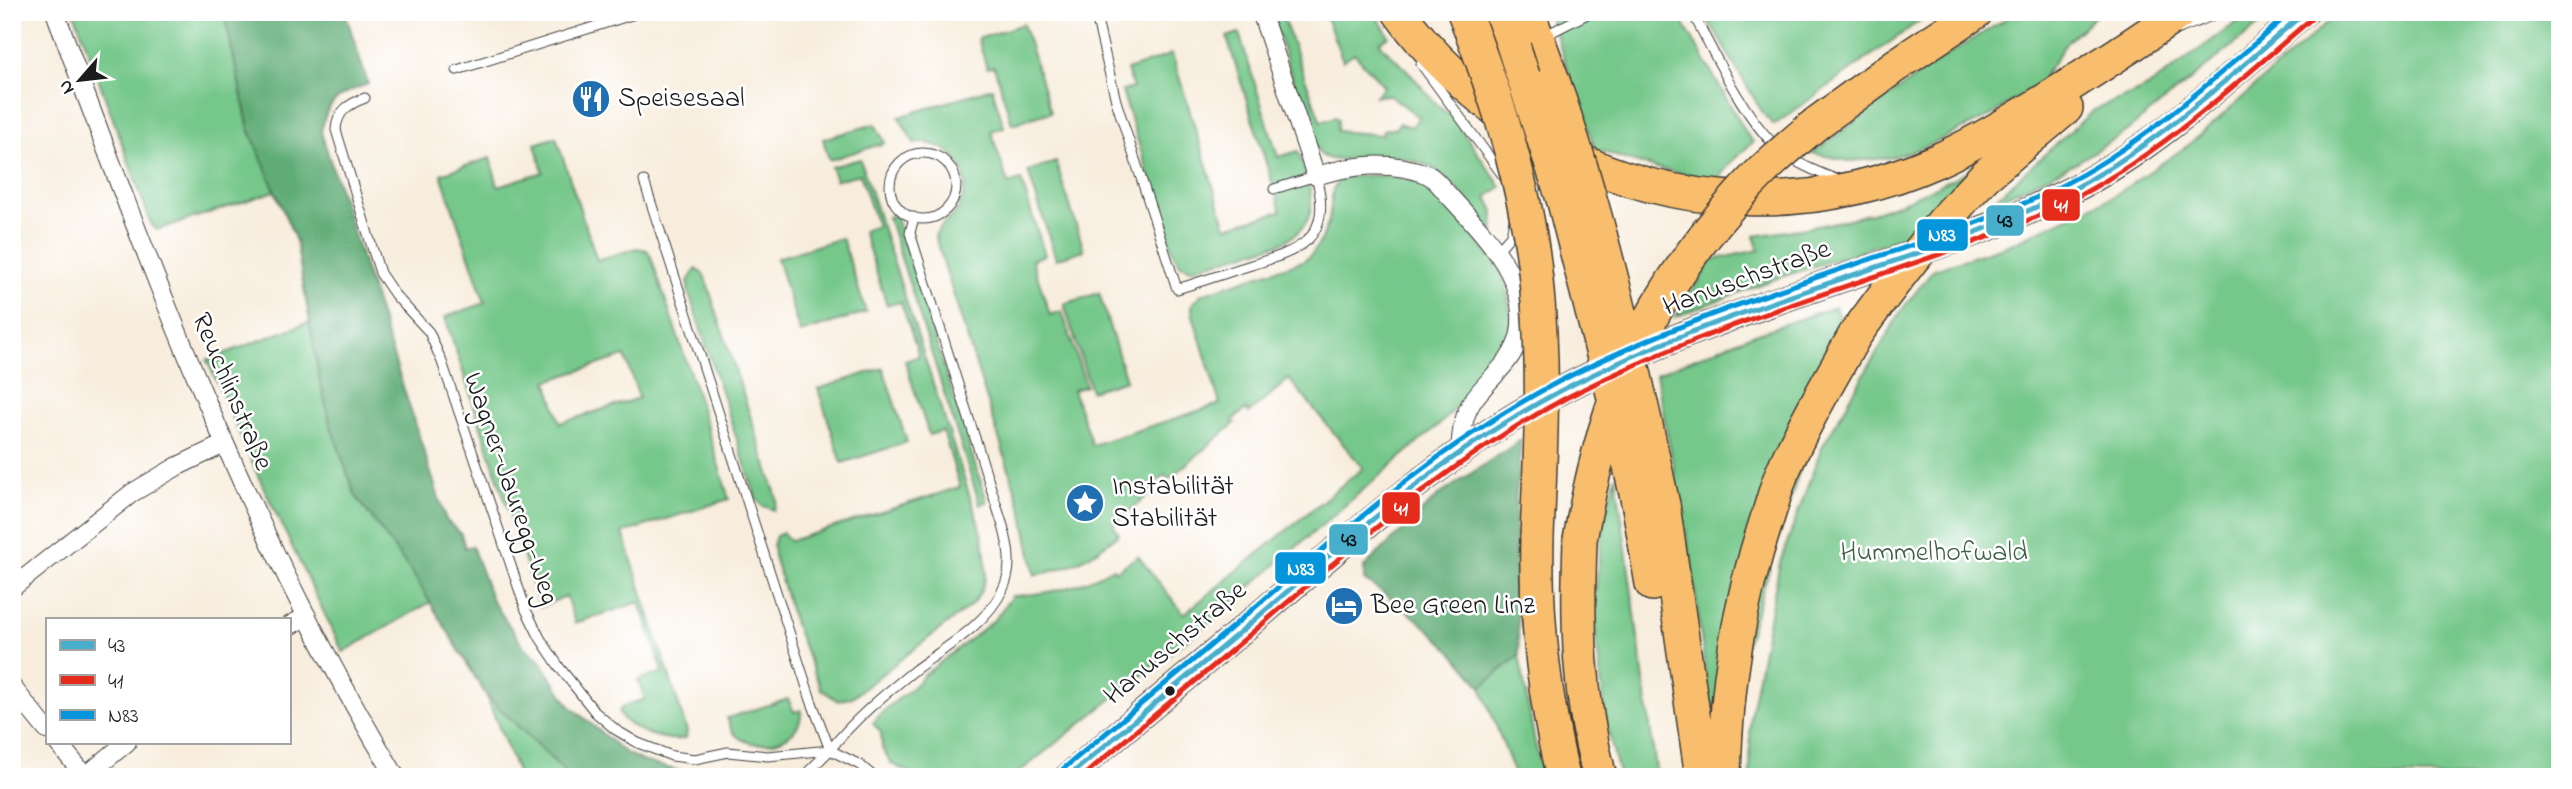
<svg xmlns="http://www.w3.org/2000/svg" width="2572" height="789" font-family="'Indie Flower',sans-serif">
<rect width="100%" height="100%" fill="#fff"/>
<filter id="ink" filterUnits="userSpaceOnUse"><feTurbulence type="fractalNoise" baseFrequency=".0143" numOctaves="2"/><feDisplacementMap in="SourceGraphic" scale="14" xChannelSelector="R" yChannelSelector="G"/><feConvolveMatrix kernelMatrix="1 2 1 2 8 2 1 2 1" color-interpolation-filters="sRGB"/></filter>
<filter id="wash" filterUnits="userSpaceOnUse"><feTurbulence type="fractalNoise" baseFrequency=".00686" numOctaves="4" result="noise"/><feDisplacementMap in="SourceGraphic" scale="28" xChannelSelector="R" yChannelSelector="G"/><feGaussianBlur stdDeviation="1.57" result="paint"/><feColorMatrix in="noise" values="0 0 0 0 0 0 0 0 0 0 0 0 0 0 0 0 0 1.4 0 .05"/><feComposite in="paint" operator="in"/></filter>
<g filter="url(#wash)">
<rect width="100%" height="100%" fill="#f8eddd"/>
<path fill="#74c78a" stroke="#487253" stroke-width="2" fill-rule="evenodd" d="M74,12H224L249,129L276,191L157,230L152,226Z
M1271,12H1281L1321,122L1335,117L1338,119L1337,131L1382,135L1383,130L1396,128L1399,123L1412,127L1419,117L1390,95L1375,96L1384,86L1354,53L1343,61L1324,12H1374L1389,36L1380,42L1383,47L1409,72L1440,108L1451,115L1501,187L1487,197L1494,211L1493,234C1477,215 1452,177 1430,167C1416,160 1392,156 1376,155C1358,155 1334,167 1319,153L1310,133Z
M1548,12H1677L1748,136L1753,142L1730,163L1719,178C1675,175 1637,164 1595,149Z
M1703,12H1932L1774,125L1764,115Z
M2017,12H2100L2067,42L2040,82L1992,115L1927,146L1890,158L1849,161L1812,153L1938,61Z
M2251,12H2275L2124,133L2077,162L1988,205L2094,110L2146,88Z
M2339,12H2560V777H1750V717L1780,562L1822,447L1901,311L1934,269L2006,246L2112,197L2190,144Z
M1023,24L1051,112L1012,124L994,66L987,68L978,39Z
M1239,33L1278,157L1298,151C1311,189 1326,222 1281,243L1191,269L1181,265L1174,255L1122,91L1133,88L1127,70L1172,54L1226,227L1281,211L1227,37Z
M992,88L1004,127L991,131L1008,184L1021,180L1045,255L1032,260L1050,315L1062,311L1086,386L1073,390L1092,445L1220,404L1192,312V304L1201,294L1303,261L1312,254L1322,239L1329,220L1333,189L1337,183L1346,177L1378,175L1407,179L1429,187L1449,206L1497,265L1506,284L1512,320L1510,336L1504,353L1496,365L1442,422L1209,622L1013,777H918L892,764L882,748L881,733L873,723C886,704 909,695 924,675L982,630L995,619L1012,596C1050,594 1080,587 1113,568L1116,571L1138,556L1184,614L1363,468L1289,379L1249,413L1246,409L1233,420L1235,423L1169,479L1165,475L1152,485L1154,490L1113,525L1119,534C1091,557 1072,568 1035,575L1023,514L935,236C940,222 953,219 959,207C978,172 950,139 914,143L899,117Z
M875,124L885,143L829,160L823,139Z
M556,137L597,260L637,248L647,250L651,257L696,391L729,499L623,533L687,731L686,738C668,744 627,730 619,712L623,706L645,699L638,680L663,672L640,602L575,623L566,596L540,607L445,317L485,303L441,174L490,158L498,186L543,172L535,144ZM625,356L639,398L560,423L547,381Z
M860,159L982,534C987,562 991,585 970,606L852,697L838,701L821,689L794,623L774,556L773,545L776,536L783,533L790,541L960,487L943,431L929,435L905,361L919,356L901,302L887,305L863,231L877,226L860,174L836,180L831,167Z
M1056,162L1084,250L1056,259L1028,171Z
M1974,168L1912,234L1772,280L1675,317L1712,260L1759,250L1754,236C1795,230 1836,224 1875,212C1909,201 1942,184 1974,168Z
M895,215L987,502L980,505L888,217Z
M842,238L866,312L800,333L777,258Z
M696,269L704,275L707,283L775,492L777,500L774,510L761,505L756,498L688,290V281Z
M1099,293L1126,380L1091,391L1064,304Z
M1835,307L1843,327L1715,747L1691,560L1656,374L1752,335Z
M309,322L331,426L355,495L413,574L431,602L343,652L259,478L207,360Z
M883,368L907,442L842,463L818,389Z
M1616,476L1657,777H1620L1606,723L1593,611L1604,518Z
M1519,655L1535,743L1544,777H1516L1481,687Z
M486,695L570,777H515L518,774Z
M788,699L794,712L801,710C804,743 751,754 734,733C730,729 729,722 727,718Z"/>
<path fill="#5fac76" stroke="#3e6449" stroke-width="2" d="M224,12H345L368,84C339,94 326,101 321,132L446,520L461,534L465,548L472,546L492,600L524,647L539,659L570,706L624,752L642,761L683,772L726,771L772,766L783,770L785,777H570L486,695L413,574L355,495L331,426L319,377L296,241L249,129Z
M1521,440L1516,495L1515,557L1519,655L1481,687C1449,643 1408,609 1364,580V567L1439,495Z"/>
</g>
<g filter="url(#ink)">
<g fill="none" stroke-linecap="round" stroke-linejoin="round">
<g stroke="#3d3b39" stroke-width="11">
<path id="lane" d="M1095,12L1116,101L1177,289C1200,282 1223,274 1245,267C1298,251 1334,242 1316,176L1274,189
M1692,12C1715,54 1744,119 1780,150C1797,164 1817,172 1838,180
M2179,29L2222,12
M1542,37L1591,12
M1421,64L1504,177
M457,70L641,12
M365,98C349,104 337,111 336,130L380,273L395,295L429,332L442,362L526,610L540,638L560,668L595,712L616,730L638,743L672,756L695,759L728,752L768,756L830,750L860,765L874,777
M890 186a33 33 0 1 1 66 0a33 33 0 1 1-66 0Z
M644,181L811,700L830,750C854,719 885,694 916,669C947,646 986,625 1003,589C1013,568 1009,547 1003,526L910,233L914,217
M1496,252L1511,235L1514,220
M803,777L830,750"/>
</g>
<g stroke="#3d3b39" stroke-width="20">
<path id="street" d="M55,12C152,274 250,537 396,777
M1261,12L1316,176C1352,165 1389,160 1426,174C1435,177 1445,192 1452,199C1485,235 1529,279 1520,333C1514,364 1487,378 1472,402C1462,418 1461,436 1460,454
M12,588L132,493L176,467L224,444
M289,626L307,616
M12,687L47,730
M57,742L86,777
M85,777L127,742"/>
</g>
<g stroke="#3d3b39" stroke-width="29">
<path id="secondary" d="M1068,777C1137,718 1208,660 1277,600C1366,524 1457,444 1562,390C1669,334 1785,298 1899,259C1955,239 2011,221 2064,194C2154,150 2229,77 2305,12"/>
</g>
<g stroke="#3d3b39" stroke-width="36">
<path id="highway" d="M1399,12C1430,56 1469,90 1512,122
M1498,12L1514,48
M1528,12L1553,81
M1817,123L1895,66L1976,12
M1558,150C1676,211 1814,215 1936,161C1970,146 2002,127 2033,108C2083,77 2132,46 2180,12
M1985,176L2066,108
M1663,505L1702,777
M1639,507L1652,584
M1537,536C1535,619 1544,697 1563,777
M1580,540C1577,623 1578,696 1600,777
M1724,777C1726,686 1738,605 1767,519C1772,504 1776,488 1782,473C1803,425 1829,381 1855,335"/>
</g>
<use href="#lane" stroke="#fff" stroke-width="9"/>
<use href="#street" stroke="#fff" stroke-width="18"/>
<use href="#secondary" stroke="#fde5c5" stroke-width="26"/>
<use href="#highway" stroke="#f9be6d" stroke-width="33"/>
<g stroke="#3d3b39" stroke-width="36" stroke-linecap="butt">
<path id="highway-bridge" d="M1464,12C1497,97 1527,189 1536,280C1545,365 1541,451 1537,536
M1514,48L1564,202L1619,417L1639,507
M1553,81C1601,219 1633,362 1663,505
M1855,335C1897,277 1935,228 1985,176
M1580,540C1604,400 1645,298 1742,192C1765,166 1791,145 1817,123"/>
</g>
<use href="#highway-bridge" stroke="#f9be6d" stroke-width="33"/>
<g stroke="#fff" stroke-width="10">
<path id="bus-1" d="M1068,777C1132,722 1197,669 1260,615C1355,533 1450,449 1562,390C1660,339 1766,304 1871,269C1936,247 2002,225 2064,194C2154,148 2228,78 2305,12"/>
</g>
<g stroke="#fff" stroke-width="10">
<path id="bus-2" d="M1082,777C1143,724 1206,673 1267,620C1361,539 1456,456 1566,398C1664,347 1769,312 1873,277C1938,255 2004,234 2065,203C2158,157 2233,86 2311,19"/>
</g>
<g stroke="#fff" stroke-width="10">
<path id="bus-3" d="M1062,770C1126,716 1190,664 1253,609C1349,526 1445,441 1558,382C1656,331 1761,296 1865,261C1930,239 1996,218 2057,188C2145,144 2217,76 2291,12"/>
</g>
<use href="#bus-1" stroke="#47aecb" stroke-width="5"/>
<use href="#bus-2" stroke="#e52c1a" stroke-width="5"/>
<use href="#bus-3" stroke="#0595da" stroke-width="5"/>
</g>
</g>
<defs>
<g id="restaurant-disc" transform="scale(2.0125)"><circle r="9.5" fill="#1f6fb2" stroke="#fff"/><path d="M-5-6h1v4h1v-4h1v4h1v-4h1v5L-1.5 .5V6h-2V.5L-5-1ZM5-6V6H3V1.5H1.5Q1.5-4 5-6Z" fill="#fff"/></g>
<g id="sight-disc" transform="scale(2.0125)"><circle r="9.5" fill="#1f6fb2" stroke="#fff"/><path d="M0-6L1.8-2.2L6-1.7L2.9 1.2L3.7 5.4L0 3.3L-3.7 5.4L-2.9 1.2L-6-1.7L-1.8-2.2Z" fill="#fff"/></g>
<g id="hotel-disc" transform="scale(2.0125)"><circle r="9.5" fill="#1f6fb2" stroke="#fff"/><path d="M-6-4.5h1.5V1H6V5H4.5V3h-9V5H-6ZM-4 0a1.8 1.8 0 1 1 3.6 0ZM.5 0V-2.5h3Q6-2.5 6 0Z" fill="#fff"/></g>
</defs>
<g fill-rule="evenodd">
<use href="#restaurant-disc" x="591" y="99"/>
<use href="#sight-disc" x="1085" y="503"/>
<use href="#hotel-disc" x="1344" y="606"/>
</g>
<circle fill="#1c1c1c" stroke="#fff" stroke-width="2.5" cx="1170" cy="691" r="6"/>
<g text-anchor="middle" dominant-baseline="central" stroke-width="5" stroke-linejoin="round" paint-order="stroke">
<g font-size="28" fill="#1c1c1c" stroke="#fff" text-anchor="start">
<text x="618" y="99">Speisesaal</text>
<text x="1112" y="487">Instabilität<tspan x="1112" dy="32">Stabilität</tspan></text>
<text x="1371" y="606">Bee Green Linz</text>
</g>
<g font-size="28" fill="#1c1c1c" stroke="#fff">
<text transform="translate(1747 279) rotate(-20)">Hanuschstraße</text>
<text transform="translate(231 392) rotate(67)">Reuchlinstraße</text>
<text transform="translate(510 489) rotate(71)">Wagner-Jauregg-Weg</text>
<text transform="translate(1176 644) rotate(-40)">Hanuschstraße</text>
</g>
<g font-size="28" fill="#3f6048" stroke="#fff">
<text x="1934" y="553">Hummelhofwald</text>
</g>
</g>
<g stroke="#fff" stroke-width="2.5">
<rect x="2041" y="188" width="40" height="34" rx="7" fill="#e52c1a"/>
<rect x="1985" y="204" width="40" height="33" rx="7" fill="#47aecb"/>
<rect x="1916" y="218" width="53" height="34" rx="7" fill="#0595da"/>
<rect x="1381" y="491" width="40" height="34" rx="7" fill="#e52c1a"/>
<rect x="1328" y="523" width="41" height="33" rx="7" fill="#47aecb"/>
<rect x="1274" y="551" width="53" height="34" rx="7" fill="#0595da"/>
</g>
<g font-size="19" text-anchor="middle" font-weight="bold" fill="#fff">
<text x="2061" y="212">41</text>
<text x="1942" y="241">N83</text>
<text x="1401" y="515">41</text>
<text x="1301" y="575">N83</text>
</g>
<g font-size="19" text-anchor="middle" font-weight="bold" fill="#111">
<text x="2005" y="227">43</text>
<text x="1349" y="546">43</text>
</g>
<rect width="2572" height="789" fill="none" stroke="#fff" stroke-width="42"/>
<rect x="46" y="618" width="245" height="126" fill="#ffffff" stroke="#a4a4a4" stroke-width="2"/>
<rect x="60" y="640" width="35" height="10" fill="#47aecb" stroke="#a4a4a4" stroke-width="2"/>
<text x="108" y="652" font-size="21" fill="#1c1c1c">43</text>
<rect x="60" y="675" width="35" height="10" fill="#e52c1a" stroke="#a4a4a4" stroke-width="2"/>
<text x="108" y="688" font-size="21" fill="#1c1c1c">41</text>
<rect x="60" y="710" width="35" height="10" fill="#0595da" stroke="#a4a4a4" stroke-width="2"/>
<text x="108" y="722" font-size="21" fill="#1c1c1c">N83</text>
<g transform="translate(80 80) rotate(242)" stroke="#ffffff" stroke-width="5" paint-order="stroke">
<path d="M0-5L12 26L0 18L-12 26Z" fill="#1c1c1c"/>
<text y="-10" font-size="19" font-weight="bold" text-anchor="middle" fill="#1c1c1c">N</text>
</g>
</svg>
